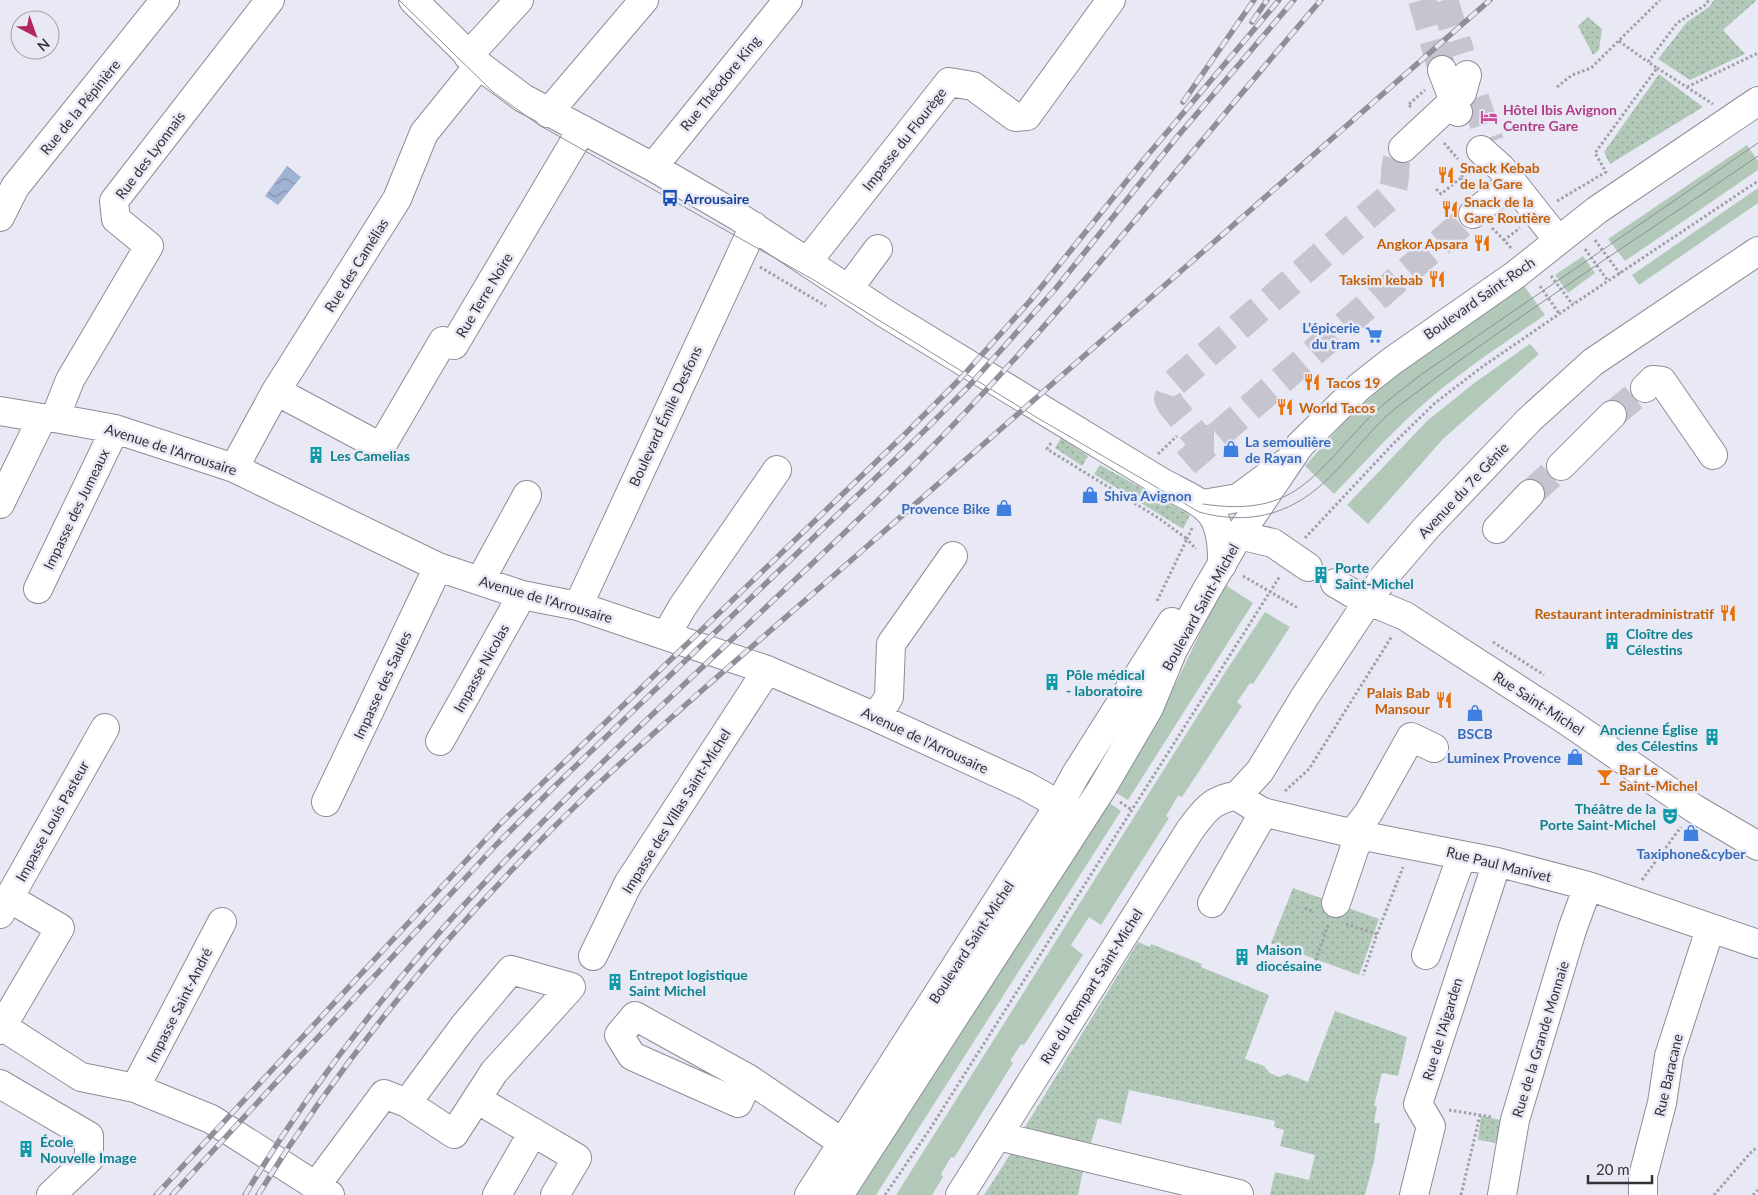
<svg xmlns="http://www.w3.org/2000/svg" width="1758" height="1195" font-family="Lato,sans-serif">
<defs>
<pattern id="garden-dots" width="8" height="8" patternUnits="userSpaceOnUse" patternTransform="scale(1.25)"><rect width="8" height="8" fill="#b2c9b9"/><path d="M2 2h.1M6 6h.1" fill="none" stroke="#91a497" stroke-width="1.8" stroke-linecap="round"/></pattern>
<pattern id="water-waves" width="16" height="10" patternUnits="userSpaceOnUse" patternTransform="scale(1.25)"><rect width="16" height="10" fill="#a0b3d5"/><path d="M0 5q4-4 8 0t8 0" fill="none" stroke="#8392ae"/></pattern>
</defs>
<rect width="100%" height="100%" fill="#e9e9f5"/>
<path fill="#b2c9b9" d="M1747,145L1758,161V170L1625,261L1608,239Z
M1758,188V203L1639,285L1632,275Z
M1583,256L1595,273L1568,293L1555,275Z
M1522,283L1545,315C1507,341 1469,366 1434,395C1398,425 1367,460 1334,494L1305,466L1346,420L1397,373Z
M1530,344L1539,354L1443,439L1368,524L1347,505L1428,420L1477,381Z
M1224,584L1253,603L1128,800L1113,791L1152,732Z
M1265,612L1290,627L1253,684L1250,683L1237,702L1242,706L1182,797L1178,796L1166,816L1169,818L1101,925L1089,917L1071,945L1083,955L1024,1045L1021,1044L1010,1061L1013,1063L954,1158L951,1157L941,1174L943,1177L932,1195H896L1224,674Z
M1107,801L1121,811L876,1195H855Z"/>
<path fill="url(#garden-dots)" d="M1714,0H1757L1723,30L1745,54L1690,80L1658,59L1687,22L1709,7Z
M1588,17L1602,29L1599,50L1593,55L1578,26Z
M1659,74L1703,107L1610,164L1604,152Z
M1061,438L1088,456L1082,466L1055,448Z
M1100,465L1190,515L1183,529L1094,474Z
M1293,888L1379,919L1359,975L1271,943Z
M1138,942L1150,947L1151,944L1202,964L1201,967L1269,995L1245,1059L1264,1066L1270,1073L1279,1077L1287,1074L1308,1082L1335,1011L1407,1037L1398,1076L1382,1073L1374,1106H1377L1374,1123H1380L1374,1161L1365,1195H1270L1275,1172L1309,1180L1315,1155L1280,1146L1284,1130L1274,1127L1275,1121L1129,1090L1121,1124L1098,1118L1090,1147L1025,1127Z
M1481,1116L1512,1122L1508,1145L1478,1140Z
M1013,1150L1084,1166L1078,1195H984Z"/>
<path fill="url(#water-waves)" d="M287,166L301,177L278,205L265,196Z"/>
<g fill="none" stroke-linecap="round" stroke-linejoin="round">
<path stroke="#c5c4cf" stroke-width="28" stroke-dasharray="28 14" stroke-linecap="butt" d="M1422,0L1442,70
M1444,0L1461,54
M1475,98L1490,142
M1612,415L1645,388
M1214,439H1199L1171,405L1168,399L1173,384L1388,198C1401,181 1389,165 1403,148
M1186,463L1473,214
M1530,494L1561,466"/>
<g stroke="#8d8d98" stroke-width="30">
<path id="minor" d="M413,0L479,65L523,98L653,167L739,217L886,314L1163,483C1207,506 1223,509 1222,565
M468,56L519,0
M1442,70L1458,112
M548,113L644,0
M1403,148L1462,93L1467,75
M1481,150L1501,168L1558,240
M653,167L788,0
M1473,214L1512,182
M0,217L15,187L165,0
M808,261L949,82L973,86L1015,117L1027,116L1111,0
M849,288L878,249
M1645,388L1653,380L1662,381L1713,455
M276,391L381,447L443,341L454,345L582,129
M0,411L42,418H55L115,429L234,468L438,567L522,595L578,606L767,670L876,717L1026,786L1079,816
M55,418L70,380L149,246L116,219L114,201L270,0
M1561,466L1612,415
M234,468L276,391L397,199L424,133L479,65
M0,504L42,418
M1203,504L1238,498L1284,464
M1497,529L1530,494
M1239,535L1273,543L1308,567
M480,581L527,495
M1335,583L1357,596L1405,616L1564,719L1695,809L1758,846
M38,589L115,429
M578,606L754,226
M666,635L683,606L777,470
M876,717L889,697L891,644L953,556
M440,741L522,595
M1237,796L1260,771L1304,698L1384,577L1427,527L1529,420L1593,362L1758,251
M1237,796L1262,812L1359,835L1497,862L1588,886L1758,944
M326,802L438,567
M1353,833L1369,812L1411,737L1434,748
M1212,903L1264,812
M1336,903L1359,835
M0,914L105,728
M1426,955L1462,855
M593,956L628,884L767,670
M0,1025L81,1077L135,1088L211,1119L330,1195
M0,1030L60,928L9,898
M749,1079L738,1103L632,1056L619,1035L635,1016L749,1079L843,1143
M0,1084L89,1136V1159L51,1195
M135,1088L222,922
M490,1107L577,1158L555,1195
M998,1136L1239,1194
M315,1187L384,1094L407,1103L464,1026L511,970L571,987L494,1072L454,1134L407,1103
M497,1195L533,1132
M960,1195L1190,830C1203,812 1213,798 1237,796
M1414,1195L1431,1126L1418,1104L1497,862
M1502,1195L1515,1120L1572,930L1588,886
M1643,1195V1176L1662,1103L1669,1056L1710,929"/>
</g>
<g stroke="#8d8d98" stroke-width="30">
<path id="major" d="M809,1195L1059,805L1076,774L1172,622
M839,1195L1101,790L1149,708L1173,650L1206,591L1239,535L1300,445L1359,387L1392,361L1515,275L1597,210L1758,101"/>
</g>
<path stroke="#a0a0a9" stroke-width="3" stroke-dasharray="2.5 2.5" stroke-linecap="butt" d="M1619,41L1648,62
M1657,68L1713,104
M1557,87L1572,75L1591,68L1660,0
M1687,87L1758,53
M1411,107L1408,105L1425,90
M1444,143L1458,159
M1462,177L1464,168
M1436,189L1441,194L1462,177L1466,188
M1557,201L1606,172L1595,153L1657,68L1648,62L1677,23L1704,6L1709,0
M1492,228L1504,240
M1595,240L1620,274
M1511,248L1504,240L1520,228
M1585,249L1608,281
M760,267L826,306
M1551,276L1570,301L1574,303
M1540,286L1560,315
M1051,443L1047,449L1160,519L1187,539L1156,603
M1158,454L1177,436
M1192,528L1187,539L1196,549
M1305,538L1392,445L1435,403L1482,367L1575,303L1758,181
M1243,576L1298,608
M1493,642L1544,675
M1285,791L1309,769L1392,636
M1120,802L1132,810
M1642,880L1681,827
M1305,908L1314,912
M1346,924L1377,934L1363,975
M1377,934L1403,867
M1314,965L1328,925
M1449,1110L1492,1117
M885,1195L928,1132L1280,576
M1461,1195L1480,1115
M1714,1195L1753,1150L1758,1148
M1753,1195L1758,1190"/>
<use href="#minor" stroke="#fff" stroke-width="28"/>
<use href="#major" stroke="#fff" stroke-width="28"/>
<path stroke="#8f8f97" stroke-width="1" d="M399,0L493,92L539,125L812,279L1036,417L1199,512C1232,521 1264,520 1294,504C1338,481 1362,433 1401,404C1516,316 1639,238 1758,156
M1203,504C1290,517 1310,481 1363,424C1381,405 1401,390 1422,374L1758,143"/>
<g stroke="#8f8f97" stroke-width="5.5">
<path id="rail" d="M1252,22L1267,0
M1183,102L1254,0
M156,1195L501,823L904,435L960,379L1030,301L1146,157L1279,0
M172,1195L496,845L558,783L910,445L969,386L1057,287L1177,137L1294,0
M245,1195C313,1082 396,977 486,881C622,735 775,604 916,463C1061,318 1187,155 1321,0
M258,1195C350,1046 466,910 593,789C683,704 779,624 872,542C1078,361 1284,181 1490,0"/>
</g>
<use href="#rail" stroke="#e9e9f5" stroke-width="4" stroke-dasharray="11" stroke-linecap="butt"/>
</g>
<defs>
<g id="hotel-bare" transform="scale(1.35)"><path d="M-6-4.5h1.5V1H6V5H4.5V3h-9V5H-6ZM-4 0a1.8 1.8 0 1 1 3.6 0ZM.5 0V-2.5h3Q6-2.5 6 0Z" fill="#d1479c" stroke="#e9e9f5" stroke-width="2.5" paint-order="stroke"/></g>
<g id="restaurant-bare" transform="scale(1.35)"><path d="M-5-6h1v4h1v-4h1v4h1v-4h1v5L-1.5 .5V6h-2V.5L-5-1ZM5-6V6H3V1.5H1.5Q1.5-4 5-6Z" fill="#e8710a" stroke="#e9e9f5" stroke-width="2.5" paint-order="stroke"/></g>
<g id="bus-bare" transform="scale(1.35)"><path d="M-5-6H5V4H4V6H2V4H-2V6H-4V4H-5ZM-3.5-4V0h7V-4ZM-3.5 1.2v1.5H-2V1.2ZM2 1.2v1.5H3.5V1.2Z" fill="#1a4fb4" stroke="#e9e9f5" stroke-width="2.5" paint-order="stroke"/></g>
<g id="supermarket-bare" transform="scale(1.35)"><path d="M-6-5.5h2.5l.6 2H6L4.5 2H-2.5L-4.4-4H-6ZM-1.5 3.2a1.3 1.3 0 1 0 .1 0ZM3 3.2a1.3 1.3 0 1 0 .1 0Z" fill="#3f7fe0" stroke="#e9e9f5" stroke-width="2.5" paint-order="stroke"/></g>
<g id="shop-bare" transform="scale(1.35)"><path d="M-5-2.5h2.3a2.7 3.5 0 0 1 5.4 0H5L5.5 6h-11ZM-1.5-2.5h3a1.5 2.3 0 0 0-3 0Z" fill="#3f7fe0" stroke="#e9e9f5" stroke-width="2.5" paint-order="stroke"/></g>
<g id="building-bare" transform="scale(1.35)"><path d="M-4-6H4V6H1V3H-1V6H-4ZM-2.5-4.3h1.7v1.8h-1.7ZM.8-4.3h1.7v1.8H.8ZM-2.5-1h1.7V.8h-1.7ZM.8-1h1.7V.8H.8Z" fill="#0f9aa8" stroke="#e9e9f5" stroke-width="2.5" paint-order="stroke"/></g>
<g id="bar-bare" transform="scale(1.35)"><path d="M-6-5H6L.8 .8V4.5H3.5V6h-7V4.5H-.8V.8Z" fill="#e8710a" stroke="#e9e9f5" stroke-width="2.5" paint-order="stroke"/></g>
<g id="theatre-bare" transform="scale(1.35)"><path d="M-5-5.5Q0-4 5-5.5V0Q5 5 0 6Q-5 5-5 0ZM-3.3-2.5H-1v1.5H-3.3ZM1-2.5H3.3v1.5H1ZM-2.8 1Q0 5.5 2.8 1Z" fill="#0f9aa8" stroke="#e9e9f5" stroke-width="2.5" paint-order="stroke"/></g>
</defs>
<g fill-rule="evenodd">
<use href="#hotel-bare" x="1489" y="117"/>
<use href="#restaurant-bare" x="1446" y="175"/>
<use href="#bus-bare" x="670" y="198"/>
<use href="#restaurant-bare" x="1450" y="209"/>
<use href="#restaurant-bare" x="1482" y="243"/>
<use href="#restaurant-bare" x="1437" y="279"/>
<use href="#supermarket-bare" x="1374" y="335"/>
<use href="#restaurant-bare" x="1312" y="382"/>
<use href="#restaurant-bare" x="1285" y="407"/>
<use href="#shop-bare" x="1231" y="449"/>
<use href="#building-bare" x="316" y="455"/>
<use href="#shop-bare" x="1090" y="495"/>
<use href="#shop-bare" x="1004" y="508"/>
<use href="#building-bare" x="1321" y="575"/>
<use href="#restaurant-bare" x="1728" y="613"/>
<use href="#building-bare" x="1612" y="641"/>
<use href="#building-bare" x="1052" y="682"/>
<use href="#restaurant-bare" x="1444" y="700"/>
<use href="#shop-bare" x="1475" y="713"/>
<use href="#building-bare" x="1712" y="737"/>
<use href="#shop-bare" x="1575" y="757"/>
<use href="#bar-bare" x="1605" y="777"/>
<use href="#theatre-bare" x="1670" y="816"/>
<use href="#shop-bare" x="1691" y="833"/>
<use href="#building-bare" x="1242" y="957"/>
<use href="#building-bare" x="615" y="982"/>
<use href="#building-bare" x="26" y="1149"/>
</g>
<g text-anchor="middle" dominant-baseline="central" stroke-width="5" stroke-linejoin="round" paint-order="stroke">
<g font-size="14" fill="#333237" stroke="#e9e9f5">
<text transform="translate(720 83) rotate(-51)">Rue Théodore King</text>
<text transform="translate(80 107) rotate(-51)">Rue de la Pépinière</text>
<text transform="translate(904 139) rotate(-52)">Impasse du Flourège</text>
<text transform="translate(150 155) rotate(-53)">Rue des Lyonnais</text>
<text transform="translate(356 265) rotate(-58)">Rue des Camélias</text>
<text transform="translate(484 295) rotate(-59)">Rue Terre Noire</text>
<text transform="translate(1479 298) rotate(-35)">Boulevard Saint-Roch</text>
<text transform="translate(665 416) rotate(-65)">Boulevard Émile Desfons</text>
<text transform="translate(171 449) rotate(18)">Avenue de l'Arrousaire</text>
<text transform="translate(1463 490) rotate(-47)">Avenue du 7e Génie</text>
<text transform="translate(76 509) rotate(-64)">Impasse des Jumeaux</text>
<text transform="translate(546 599) rotate(16)">Avenue de l'Arrousaire</text>
<text transform="translate(1200 607) rotate(-61)">Boulevard Saint-Michel</text>
<text transform="translate(481 668) rotate(-61)">Impasse Nicolas</text>
<text transform="translate(382 685) rotate(-65)">Impasse des Saules</text>
<text transform="translate(1539 703) rotate(33)">Rue Saint-Michel</text>
<text transform="translate(925 740) rotate(25)">Avenue de l'Arrousaire</text>
<text transform="translate(676 811) rotate(-58)">Impasse des Villas Saint-Michel</text>
<text transform="translate(52 821) rotate(-61)">Impasse Louis Pasteur</text>
<text transform="translate(1499 864) rotate(14)">Rue Paul Manivet</text>
<text transform="translate(971 942) rotate(-57)">Boulevard Saint-Michel</text>
<text transform="translate(1091 986) rotate(-58)">Rue du Rempart Saint-Michel</text>
<text transform="translate(179 1005) rotate(-63)">Impasse Saint-André</text>
<text transform="translate(1442 1029) rotate(-73)">Rue de l'Aigarden</text>
<text transform="translate(1540 1039) rotate(-73)">Rue de la Grande Monnaie</text>
<text transform="translate(1668 1075) rotate(-77)">Rue Baracane</text>
</g>
<g font-size="14" font-weight="bold" fill="#b23c85" stroke="#e9e9f5" text-anchor="start">
<text x="1503" y="109">Hôtel Ibis Avignon<tspan x="1503" dy="16">Centre Gare</tspan></text>
</g>
<g font-size="14" font-weight="bold" fill="#c56008" stroke="#e9e9f5" text-anchor="start">
<text x="1460" y="167">Snack Kebab<tspan x="1460" dy="16">de la Gare</tspan></text>
<text x="1464" y="201">Snack de la<tspan x="1464" dy="16">Gare Routière</tspan></text>
<text x="1468" y="243" text-anchor="end">Angkor Apsara</text>
<text x="1423" y="279" text-anchor="end">Taksim kebab</text>
<text x="1326" y="382">Tacos 19</text>
<text x="1299" y="407">World Tacos</text>
<text x="1714" y="613" text-anchor="end">Restaurant interadministratif</text>
<text x="1430" y="692" text-anchor="end">Palais Bab<tspan x="1430" dy="16">Mansour</tspan></text>
<text x="1619" y="769">Bar Le<tspan x="1619" dy="16">Saint-Michel</tspan></text>
</g>
<g font-size="14" font-weight="bold" fill="#164399" stroke="#e9e9f5" text-anchor="start">
<text x="684" y="198">Arrousaire</text>
</g>
<g font-size="14" font-weight="bold" fill="#366cbe" stroke="#e9e9f5" text-anchor="end">
<text x="1360" y="327">L’épicerie<tspan x="1360" dy="16">du tram</tspan></text>
<text x="1245" y="441" text-anchor="start">La semoulière<tspan x="1245" dy="16">de Rayan</tspan></text>
<text x="1104" y="495" text-anchor="start">Shiva Avignon</text>
<text x="990" y="508">Provence Bike</text>
<text x="1475" y="733" text-anchor="middle">BSCB</text>
<text x="1561" y="757">Luminex Provence</text>
<text x="1691" y="853" text-anchor="middle">Taxiphone&amp;cyber</text>
</g>
<g font-size="14" font-weight="bold" fill="#0d838f" stroke="#e9e9f5" text-anchor="start">
<text x="330" y="455">Les Camelias</text>
<text x="1335" y="567">Porte<tspan x="1335" dy="16">Saint-Michel</tspan></text>
<text x="1626" y="633">Cloître des<tspan x="1626" dy="16">Célestins</tspan></text>
<text x="1066" y="674">Pôle médical<tspan x="1066" dy="16">- laboratoire</tspan></text>
<text x="1698" y="729" text-anchor="end">Ancienne Église<tspan x="1698" dy="16">des Célestins</tspan></text>
<text x="1656" y="808" text-anchor="end">Théâtre de la<tspan x="1656" dy="16">Porte Saint-Michel</tspan></text>
<text x="1256" y="949">Maison<tspan x="1256" dy="16">diocésaine</tspan></text>
<text x="629" y="974">Entrepot logistique<tspan x="629" dy="16">Saint Michel</tspan></text>
<text x="40" y="1141">École<tspan x="40" dy="16">Nouvelle Image</tspan></text>
</g>
</g>
<g transform="translate(35 35) rotate(139)"><circle r="24" fill="#e9e9f5" stroke="#a0a0a9"/>
<path d="M0-4L9 19L0 12L-9 19Z" fill="#b4265c"/>
<text y="-8" font-size="14" font-weight="bold" text-anchor="middle" fill="#333237">N</text>
</g>
<path d="M1588 1175v8h64v-8" fill="none" stroke="#333237" stroke-width="2.5"/>
<text x="1596" y="1175" font-size="15" fill="#333237" stroke="#e9e9f5" stroke-width="4" paint-order="stroke">20 m</text>
</svg>
